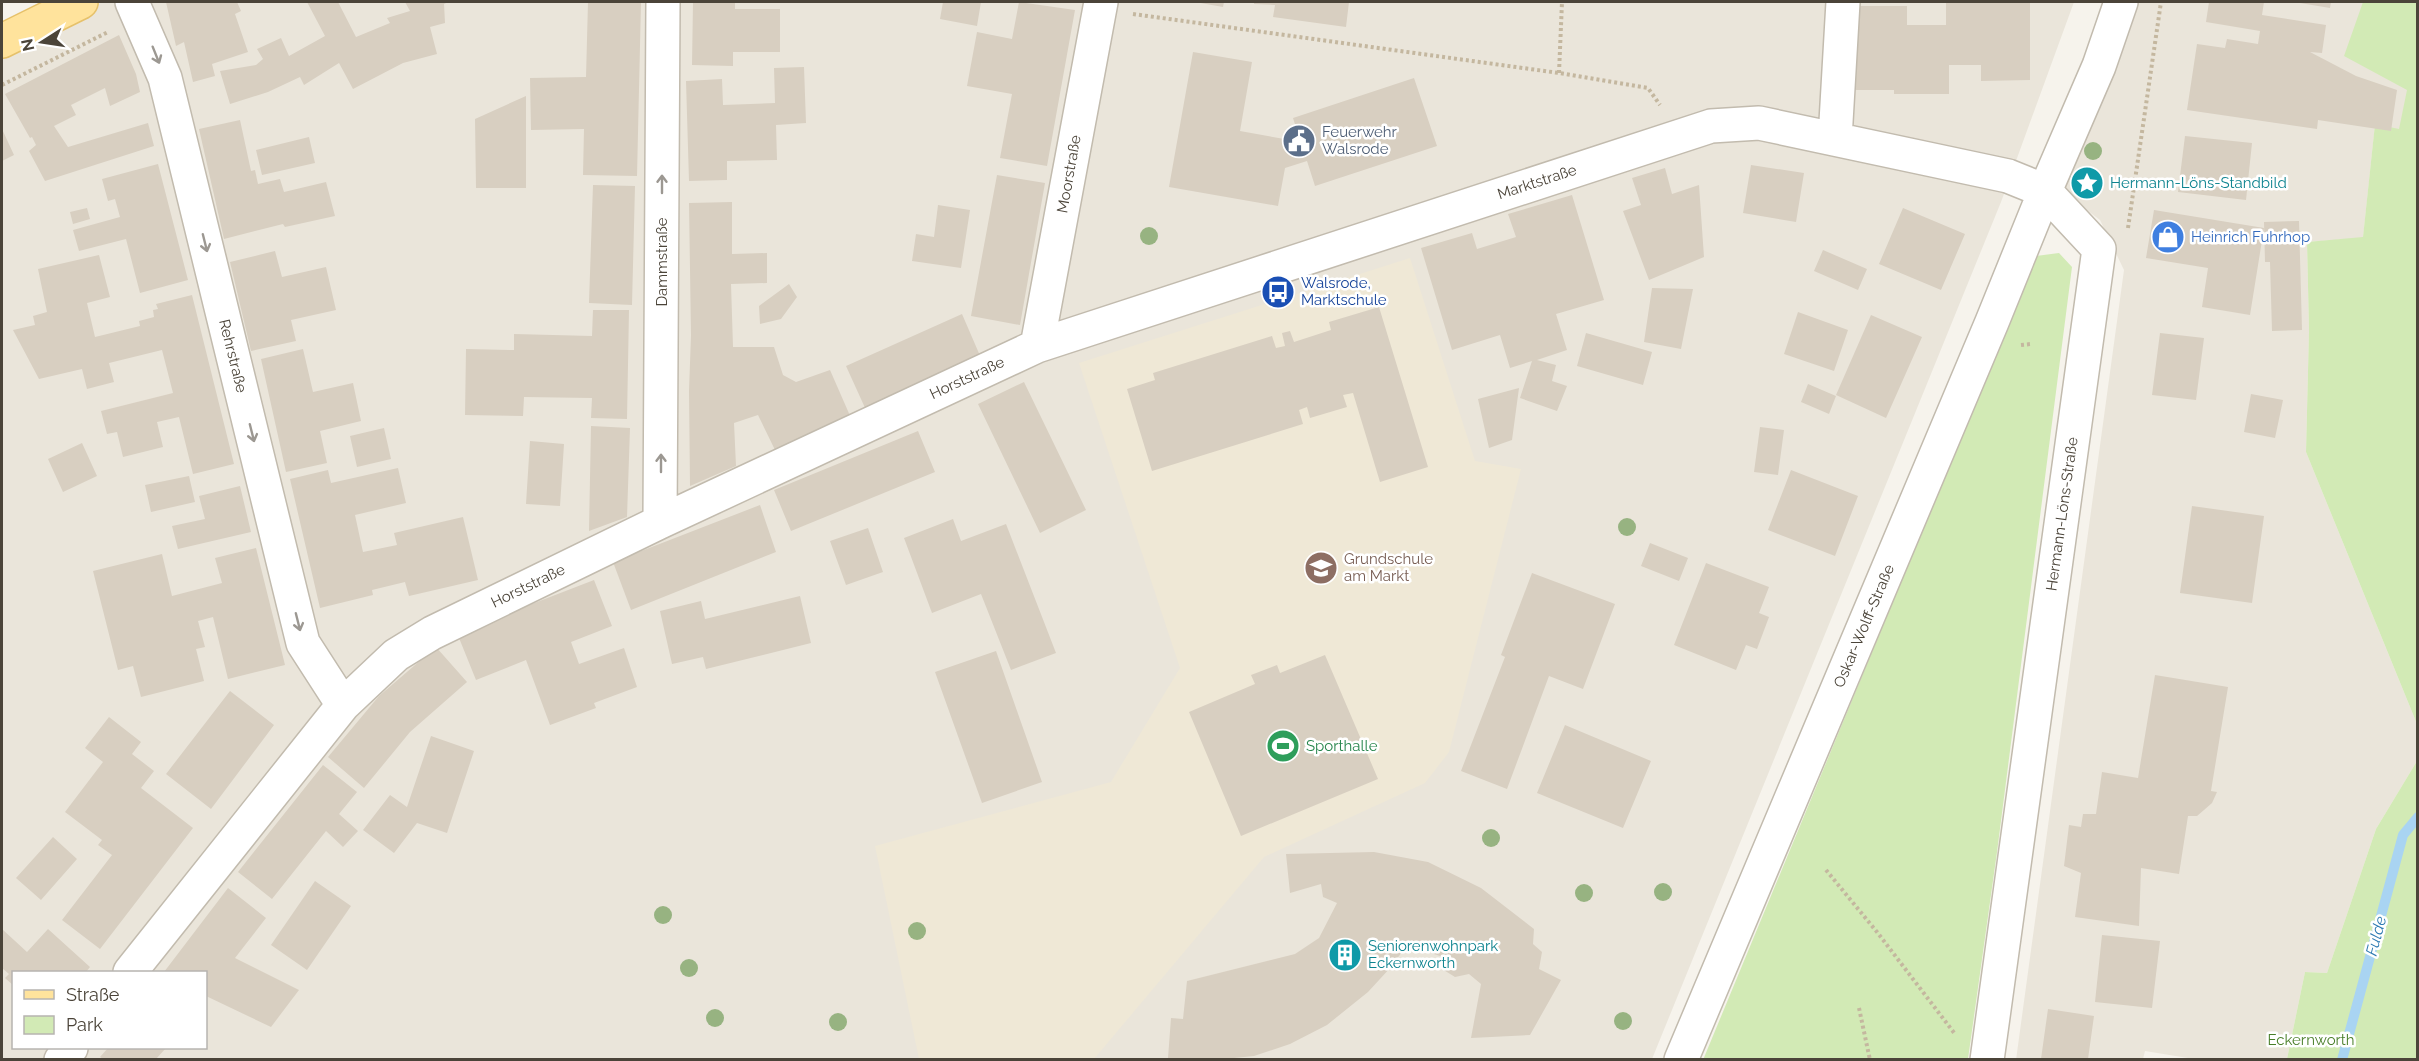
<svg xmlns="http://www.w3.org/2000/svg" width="2419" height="1061" font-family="Raleway,sans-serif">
<rect width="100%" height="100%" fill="#f6f3ec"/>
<path fill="#eae5da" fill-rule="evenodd" d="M102,2H2074L2001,202L1652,1059L2,1060V52ZM14,972H206V1048H14Z
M2125,2H2417V134L2375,125L2363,238L2307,242L2309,330L2306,452L2417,724V761L2376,829L2327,973L2305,972L2287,1059H2194L2145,1051L2143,1059L2016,1060L2124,270L2100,220L2055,186Z"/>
<path fill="#efe8d6" d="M1410,258L1475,461L1521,469L1449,752L1425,783L1264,857L1094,1059H919L875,846L1111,782L1180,668L1079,363Z"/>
<path fill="#d2eab5" d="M2363,2H2417V724L2306,452L2309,330L2307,242L2363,237L2375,124L2399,129L2407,90L2344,56Z
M2059,253L2072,267L1997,852L1968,1059L1703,1060L2036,256Z
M2417,761V1059H2287L2305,972L2327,973L2376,829Z"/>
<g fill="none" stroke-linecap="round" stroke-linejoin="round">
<path stroke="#a9d4f2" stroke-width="10" d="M2342,1060L2403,835L2418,817"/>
</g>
<path fill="#d8cfc1" d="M166,2H237L241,11L235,14L248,52L212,64L215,76L193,82L184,42L176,46Z
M307,2H338L356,37L390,23L387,18L410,11L405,2H448L444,4L445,23L430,27L437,54L403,63L353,89L339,63L304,85L300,77L268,92L230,104L220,71L256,65L263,59L257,49L281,38L289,56L325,36Z
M588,2H641L637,176L583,175L584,129L531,130L530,78L586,77Z
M693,2H735V9H780V52H733V66L692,65Z
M943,2H981L977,26L940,19Z
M1019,2L1075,10L1047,166L1000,158L1012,94L967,86L977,32L1012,39Z
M1195,2H1224L1223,7Z
M1254,2H1349L1346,27L1273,17L1275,5L1254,4Z
M1946,2H2030V80L1981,81V65H1949V94H1894V90H1856L1857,6H1907V25H1946Z
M2209,2H2264L2262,15L2326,25L2322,53L2310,52L2356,76L2397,90L2391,131L2318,120L2317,129L2187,110L2197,44L2225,48L2227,39L2258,44L2260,31L2206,22Z
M2294,2H2331L2330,8Z
M119,35L136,74L140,92L110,106L105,88L71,105L76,115L54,126L68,147L148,123L154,146L45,181L29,151L36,145L32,137L30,138L5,94Z
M1193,52L1252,62L1240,131L1290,140L1299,137L1293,118L1414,78L1437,146L1315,186L1307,161L1285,168L1278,206L1169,187Z
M804,67L806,123L776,125L777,160L727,161V180L689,181L686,81L722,79L723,105L775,103L774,68Z
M526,96V188H476L475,119Z
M240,120L251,171L255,170L258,184L280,179L284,192L326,182L335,216L285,227L283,224L224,239L199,129Z
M2,129L14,155L2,161Z
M2185,136L2252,143L2246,200L2178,192Z
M309,137L315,163L262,175L256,150Z
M158,164L188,280L140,293L126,239L79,251L73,230L120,217L115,199L108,201L102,179Z
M1751,165L1804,173L1796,222L1743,213Z
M1665,168L1672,194L1699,185L1704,257L1649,280L1623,211L1641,205L1632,178Z
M997,175L1045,183L1020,325L971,316Z
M593,185L635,186L632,305L589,303Z
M1572,195L1604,300L1556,314L1567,350L1537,360L1556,365L1552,381L1567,386L1557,411L1520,398L1532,361L1510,368L1500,335L1452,350L1421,248L1472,233L1477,249L1516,237L1508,214Z
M732,202V254L767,253V283L731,284L733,347H774L783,375L796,382L830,370L851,418L775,450L758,415L734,423L736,466L690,486L689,391L691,335L689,203Z
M938,205L970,210L961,268L912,261L916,234L934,237Z
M87,208L90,219L73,224L70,212Z
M1903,208L1965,234L1941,290L1879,264Z
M2154,210L2264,228L2250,315L2202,307L2208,268L2146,258Z
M2299,221L2302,330L2272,331L2270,262H2265L2264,222Z
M1823,250L1867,269L1858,290L1814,271Z
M275,251L282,277L326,267L336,310L291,320L296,341L251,351L230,262Z
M99,255L110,297L87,303L95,337L140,326L139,321L154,317L153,310L158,309L156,304L192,295L234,464L193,474L179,417L157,422L163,447L123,457L117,432L107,434L101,411L173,393L162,350L109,363L114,382L87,389L82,369L39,379L13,330L35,325L33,316L47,312L38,269Z
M789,284L797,297L781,319L760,324L759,306Z
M1652,288L1693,289L1681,349L1644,342Z
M1379,307L1428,467L1380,482L1353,393L1343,395L1347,407L1310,418L1307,407L1299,410L1303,424L1152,471L1127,389L1155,380L1153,373L1272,336L1276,348L1285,346L1282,333L1290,331L1294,342L1331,330L1329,322Z
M593,310H629L627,419L591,418L592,398L524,397L523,416L465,415L466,349L514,350V334L592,336Z
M1798,312L1848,330L1834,371L1784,354Z
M962,314L981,358L866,410L846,366Z
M1871,315L1922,337L1886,418L1836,395Z
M1586,333L1652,352L1643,385L1577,366Z
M2160,333L2204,338L2196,400L2152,395Z
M303,349L313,392L353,383L361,421L320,431L327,463L286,472L261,359Z
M1024,382L1086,510L1040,533L978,404Z
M1808,384L1836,396L1829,414L1801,402Z
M1519,388L1512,440L1489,448L1478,399Z
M2251,394L2283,400L2275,438L2244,432Z
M591,426L630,428L627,517L589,531Z
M1760,427L1784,430L1778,475L1754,472Z
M384,428L391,459L357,467L350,436Z
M918,431L935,472L791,531L774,490Z
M530,441L564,444L560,506L526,504Z
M82,443L97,476L63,492L48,459Z
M398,468L406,503L355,515L363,552L397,545L394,533L463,517L478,580L409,596L405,582L372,590L373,595L320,608L290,479L328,470L331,483Z
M1791,470L1858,496L1835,556L1768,530Z
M189,476L195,502L151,512L145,485Z
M240,486L251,532L178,549L172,526L205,519L199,496Z
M760,505L776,552L631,610L613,562Z
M2192,506L2264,516L2252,603L2180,593Z
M953,519L961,541L1006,524L1056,653L1011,670L981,594L932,613L904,538Z
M868,528L883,572L846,585L830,541Z
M1650,543L1688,558L1679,581L1641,566Z
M256,548L285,665L228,679L213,617L198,621L205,647L196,649L204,681L141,697L133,666L118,670L93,571L162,554L172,596L222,583L215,558Z
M1706,563L1769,587L1759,613L1769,617L1757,649L1746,645L1736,670L1674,645Z
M1532,573L1615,604L1583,689L1549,676L1507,789L1461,771L1505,657L1501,655Z
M594,580L612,626L571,642L579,664L624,648L637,687L594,703L596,708L550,725L526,660L476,680L457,633Z
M800,596L811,643L706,669L703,657L672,664L660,611L701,601L705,619Z
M436,647L467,682L410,732L364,788L328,757L379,696Z
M996,651L1042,782L982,803L935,672Z
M1325,655L1378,779L1241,836L1189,712L1255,684L1251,675L1277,665L1280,673Z
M2155,675L2228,687L2211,791L2217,792L2212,803L2204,810L2197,816H2188L2179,874L2141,868L2139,926L2075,917L2081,873L2064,866L2069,825L2081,827L2083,814H2096L2102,772L2138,778Z
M230,691L274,725L211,809L166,774Z
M109,717L141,742L132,754L154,771L141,788L193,828L100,949L62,920L112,855L98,845L102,840L65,812L103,762L85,748Z
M1565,725L1651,761L1623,828L1537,793Z
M431,736L474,751L447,833L417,823L394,853L363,830L390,795L407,807Z
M323,765L357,792L339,814L358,831L343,847L326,831L272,899L238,872Z
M53,837L77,859L41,900L16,878Z
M1374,852L1428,862L1481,888L1534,929L1533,944L1542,952L1539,969L1561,980L1530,1035L1471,1038L1481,984L1469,974L1455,977L1442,969L1440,956L1407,945L1391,967L1368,992L1327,1025L1290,1044L1254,1056L1224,1059L1168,1058L1171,1018L1183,1019L1187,981L1295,954L1319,938L1337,903L1323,897L1321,884L1290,893L1286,854Z
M315,881L351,906L307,970L271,945Z
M228,888L266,918L235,958L299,990L271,1027L206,996V972H164Z
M2,929L27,952L48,929L90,967L86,972H14V986L5,978L9,974L2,968Z
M2102,935L2160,941L2152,1008L2095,1002Z
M2048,1009L2094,1016L2088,1059H2041Z
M108,1048H166L156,1059H103L100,1057Z"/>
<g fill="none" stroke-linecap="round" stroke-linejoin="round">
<g stroke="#c2bbae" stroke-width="36">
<path id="minor" d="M132,2L165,78L303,643L343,705
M1835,139L1843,2
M1037,346L1101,2
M660,522L663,2
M130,972L343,705L396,655L432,633L660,522L1037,346L1711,126L1759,123L2008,176L2045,191L2099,249L1987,1060
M61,1060L71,1048
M1681,1060L1992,322L2045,191L2099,66L2121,2"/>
</g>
<g stroke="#e6c16a" stroke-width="36">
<path id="major" d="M2,41L81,2"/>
</g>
<path stroke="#c4b79f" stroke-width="4" stroke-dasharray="3 3" stroke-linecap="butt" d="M1133,14L1559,73L1648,88L1660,105
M1559,73L1562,2
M2,85L108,32
M2128,228L2161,2
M2021,345L2031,344
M1826,870L1877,932L1955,1034
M1859,1008L1870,1060"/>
<use href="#minor" stroke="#fff" stroke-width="33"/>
<use href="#major" stroke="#ffe39c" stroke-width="33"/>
</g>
<g fill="#97b381">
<circle cx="2093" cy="151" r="9"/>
<circle cx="1149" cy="236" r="9"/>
<circle cx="1627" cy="527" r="9"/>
<circle cx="1491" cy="838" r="9"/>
<circle cx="1663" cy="892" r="9"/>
<circle cx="1584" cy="893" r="9"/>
<circle cx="663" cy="915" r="9"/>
<circle cx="917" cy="931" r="9"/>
<circle cx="689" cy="968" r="9"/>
<circle cx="715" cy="1018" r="9"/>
<circle cx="1623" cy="1021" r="9"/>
<circle cx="838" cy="1022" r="9"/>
</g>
<defs><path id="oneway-shaft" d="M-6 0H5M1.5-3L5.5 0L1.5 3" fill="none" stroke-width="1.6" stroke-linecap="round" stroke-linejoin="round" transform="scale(1.5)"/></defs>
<g stroke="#9c9892">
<use href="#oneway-shaft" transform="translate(156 55) rotate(68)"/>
<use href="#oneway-shaft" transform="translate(662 184) rotate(-90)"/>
<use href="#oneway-shaft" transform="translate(205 243) rotate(76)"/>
<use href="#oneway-shaft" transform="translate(252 433) rotate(76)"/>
<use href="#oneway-shaft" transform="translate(661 463) rotate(-90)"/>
<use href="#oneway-shaft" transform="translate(298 622) rotate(76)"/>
</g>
<defs>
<g id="civic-disc" transform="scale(1.725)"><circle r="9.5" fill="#5c6f8a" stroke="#fff"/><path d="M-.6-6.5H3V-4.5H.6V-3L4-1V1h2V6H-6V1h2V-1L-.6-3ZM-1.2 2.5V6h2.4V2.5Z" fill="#fff"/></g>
<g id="sight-disc" transform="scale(1.725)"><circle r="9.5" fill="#0f9aa8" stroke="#fff"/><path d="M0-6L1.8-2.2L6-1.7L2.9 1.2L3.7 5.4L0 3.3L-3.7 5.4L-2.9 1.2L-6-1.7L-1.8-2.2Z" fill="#fff"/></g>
<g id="shop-disc" transform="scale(1.725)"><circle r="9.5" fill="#3f7fe0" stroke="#fff"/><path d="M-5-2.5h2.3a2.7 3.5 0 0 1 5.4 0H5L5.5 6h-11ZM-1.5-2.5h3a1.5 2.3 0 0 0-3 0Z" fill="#fff"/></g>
<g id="bus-disc" transform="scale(1.725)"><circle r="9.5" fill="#1a4fb4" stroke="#fff"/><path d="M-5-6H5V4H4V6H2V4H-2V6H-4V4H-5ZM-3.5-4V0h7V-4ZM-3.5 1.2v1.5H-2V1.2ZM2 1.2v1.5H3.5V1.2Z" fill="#fff"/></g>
<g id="school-disc" transform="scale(1.725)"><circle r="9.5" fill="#8d6e63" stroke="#fff"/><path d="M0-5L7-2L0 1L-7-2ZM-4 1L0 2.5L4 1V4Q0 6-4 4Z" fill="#fff"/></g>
<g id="stadium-disc" transform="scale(1.725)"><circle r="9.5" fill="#2e9e5b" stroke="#fff"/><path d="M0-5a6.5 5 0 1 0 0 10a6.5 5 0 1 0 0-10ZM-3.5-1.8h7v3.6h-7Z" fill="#fff"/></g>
<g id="building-disc" transform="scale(1.725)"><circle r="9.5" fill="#0f9aa8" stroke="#fff"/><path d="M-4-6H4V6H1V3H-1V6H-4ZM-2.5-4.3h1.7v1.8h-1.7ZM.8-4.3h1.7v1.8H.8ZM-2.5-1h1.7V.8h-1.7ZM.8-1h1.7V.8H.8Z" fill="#fff"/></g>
</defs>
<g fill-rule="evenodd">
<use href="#civic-disc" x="1299" y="141"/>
<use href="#sight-disc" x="2087" y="183"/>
<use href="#shop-disc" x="2168" y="237"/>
<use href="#bus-disc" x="1278" y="292"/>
<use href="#school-disc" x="1321" y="568"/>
<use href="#stadium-disc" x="1283" y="746"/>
<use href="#building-disc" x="1345" y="955"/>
</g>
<g text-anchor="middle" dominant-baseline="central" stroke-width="5" stroke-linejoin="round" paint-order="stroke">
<g font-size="15" fill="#4e5e75" stroke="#fff" text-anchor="start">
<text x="1322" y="132">Feuerwehr<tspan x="1322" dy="17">Walsrode</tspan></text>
</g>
<g font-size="15" fill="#4b4439" stroke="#fff">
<text transform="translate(1069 174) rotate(-80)">Moorstraße</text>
<text transform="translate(1537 182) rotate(-18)">Marktstraße</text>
<text transform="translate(662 262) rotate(-90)">Dammstraße</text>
<text transform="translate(233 356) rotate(76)">Rehrstraße</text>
<text transform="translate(967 378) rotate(-25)">Horststraße</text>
<text transform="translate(2062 514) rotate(-82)">Hermann-Löns-Straße</text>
<text transform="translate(528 586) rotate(-26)">Horststraße</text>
<text transform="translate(1864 626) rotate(-67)">Oskar-Wolff-Straße</text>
</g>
<g font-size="15" fill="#0d838f" stroke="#fff" text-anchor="start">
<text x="2110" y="183">Hermann-Löns-Standbild</text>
<text x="1368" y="946">Seniorenwohnpark<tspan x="1368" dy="17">Eckernworth</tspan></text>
</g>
<g font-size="15" fill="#366cbe" stroke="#fff" text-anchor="start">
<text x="2191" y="237">Heinrich Fuhrhop</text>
</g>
<g font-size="15" fill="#164399" stroke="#fff" text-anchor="start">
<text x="1301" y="283">Walsrode,<tspan x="1301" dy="17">Marktschule</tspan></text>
</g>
<g font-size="15" fill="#785e54" stroke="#fff" text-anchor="start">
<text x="1344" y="559">Grundschule<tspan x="1344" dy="17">am Markt</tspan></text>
</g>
<g font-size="15" fill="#27864d" stroke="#fff" text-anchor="start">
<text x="1306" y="746">Sporthalle</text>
</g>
<g font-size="15" fill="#4a7f2a" stroke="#fff">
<text x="2311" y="1040">Eckernworth</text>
</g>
<g font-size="16" font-style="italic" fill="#2e7ab2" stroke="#fff">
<text transform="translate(2376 936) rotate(-75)">Fulde</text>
</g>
</g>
<rect width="2419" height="1061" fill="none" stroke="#4b4439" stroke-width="6"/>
<rect x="12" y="971" width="195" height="78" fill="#ffffff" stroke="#b7b4b0" stroke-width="1.5"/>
<rect x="24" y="990" width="30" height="9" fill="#ffe39c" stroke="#b7b4b0" stroke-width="1.5"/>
<text x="66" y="1001" font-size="18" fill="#4b4439">Straße</text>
<rect x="24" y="1016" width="30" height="18" fill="#d2eab5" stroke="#b7b4b0" stroke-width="1.5"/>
<text x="66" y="1031" font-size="18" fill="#4b4439">Park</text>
<g transform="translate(42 42) rotate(258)" stroke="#ffffff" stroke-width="4.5" paint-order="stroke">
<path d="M0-4.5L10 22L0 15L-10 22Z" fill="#4b4439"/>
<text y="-9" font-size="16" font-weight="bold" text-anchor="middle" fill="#4b4439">N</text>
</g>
</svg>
